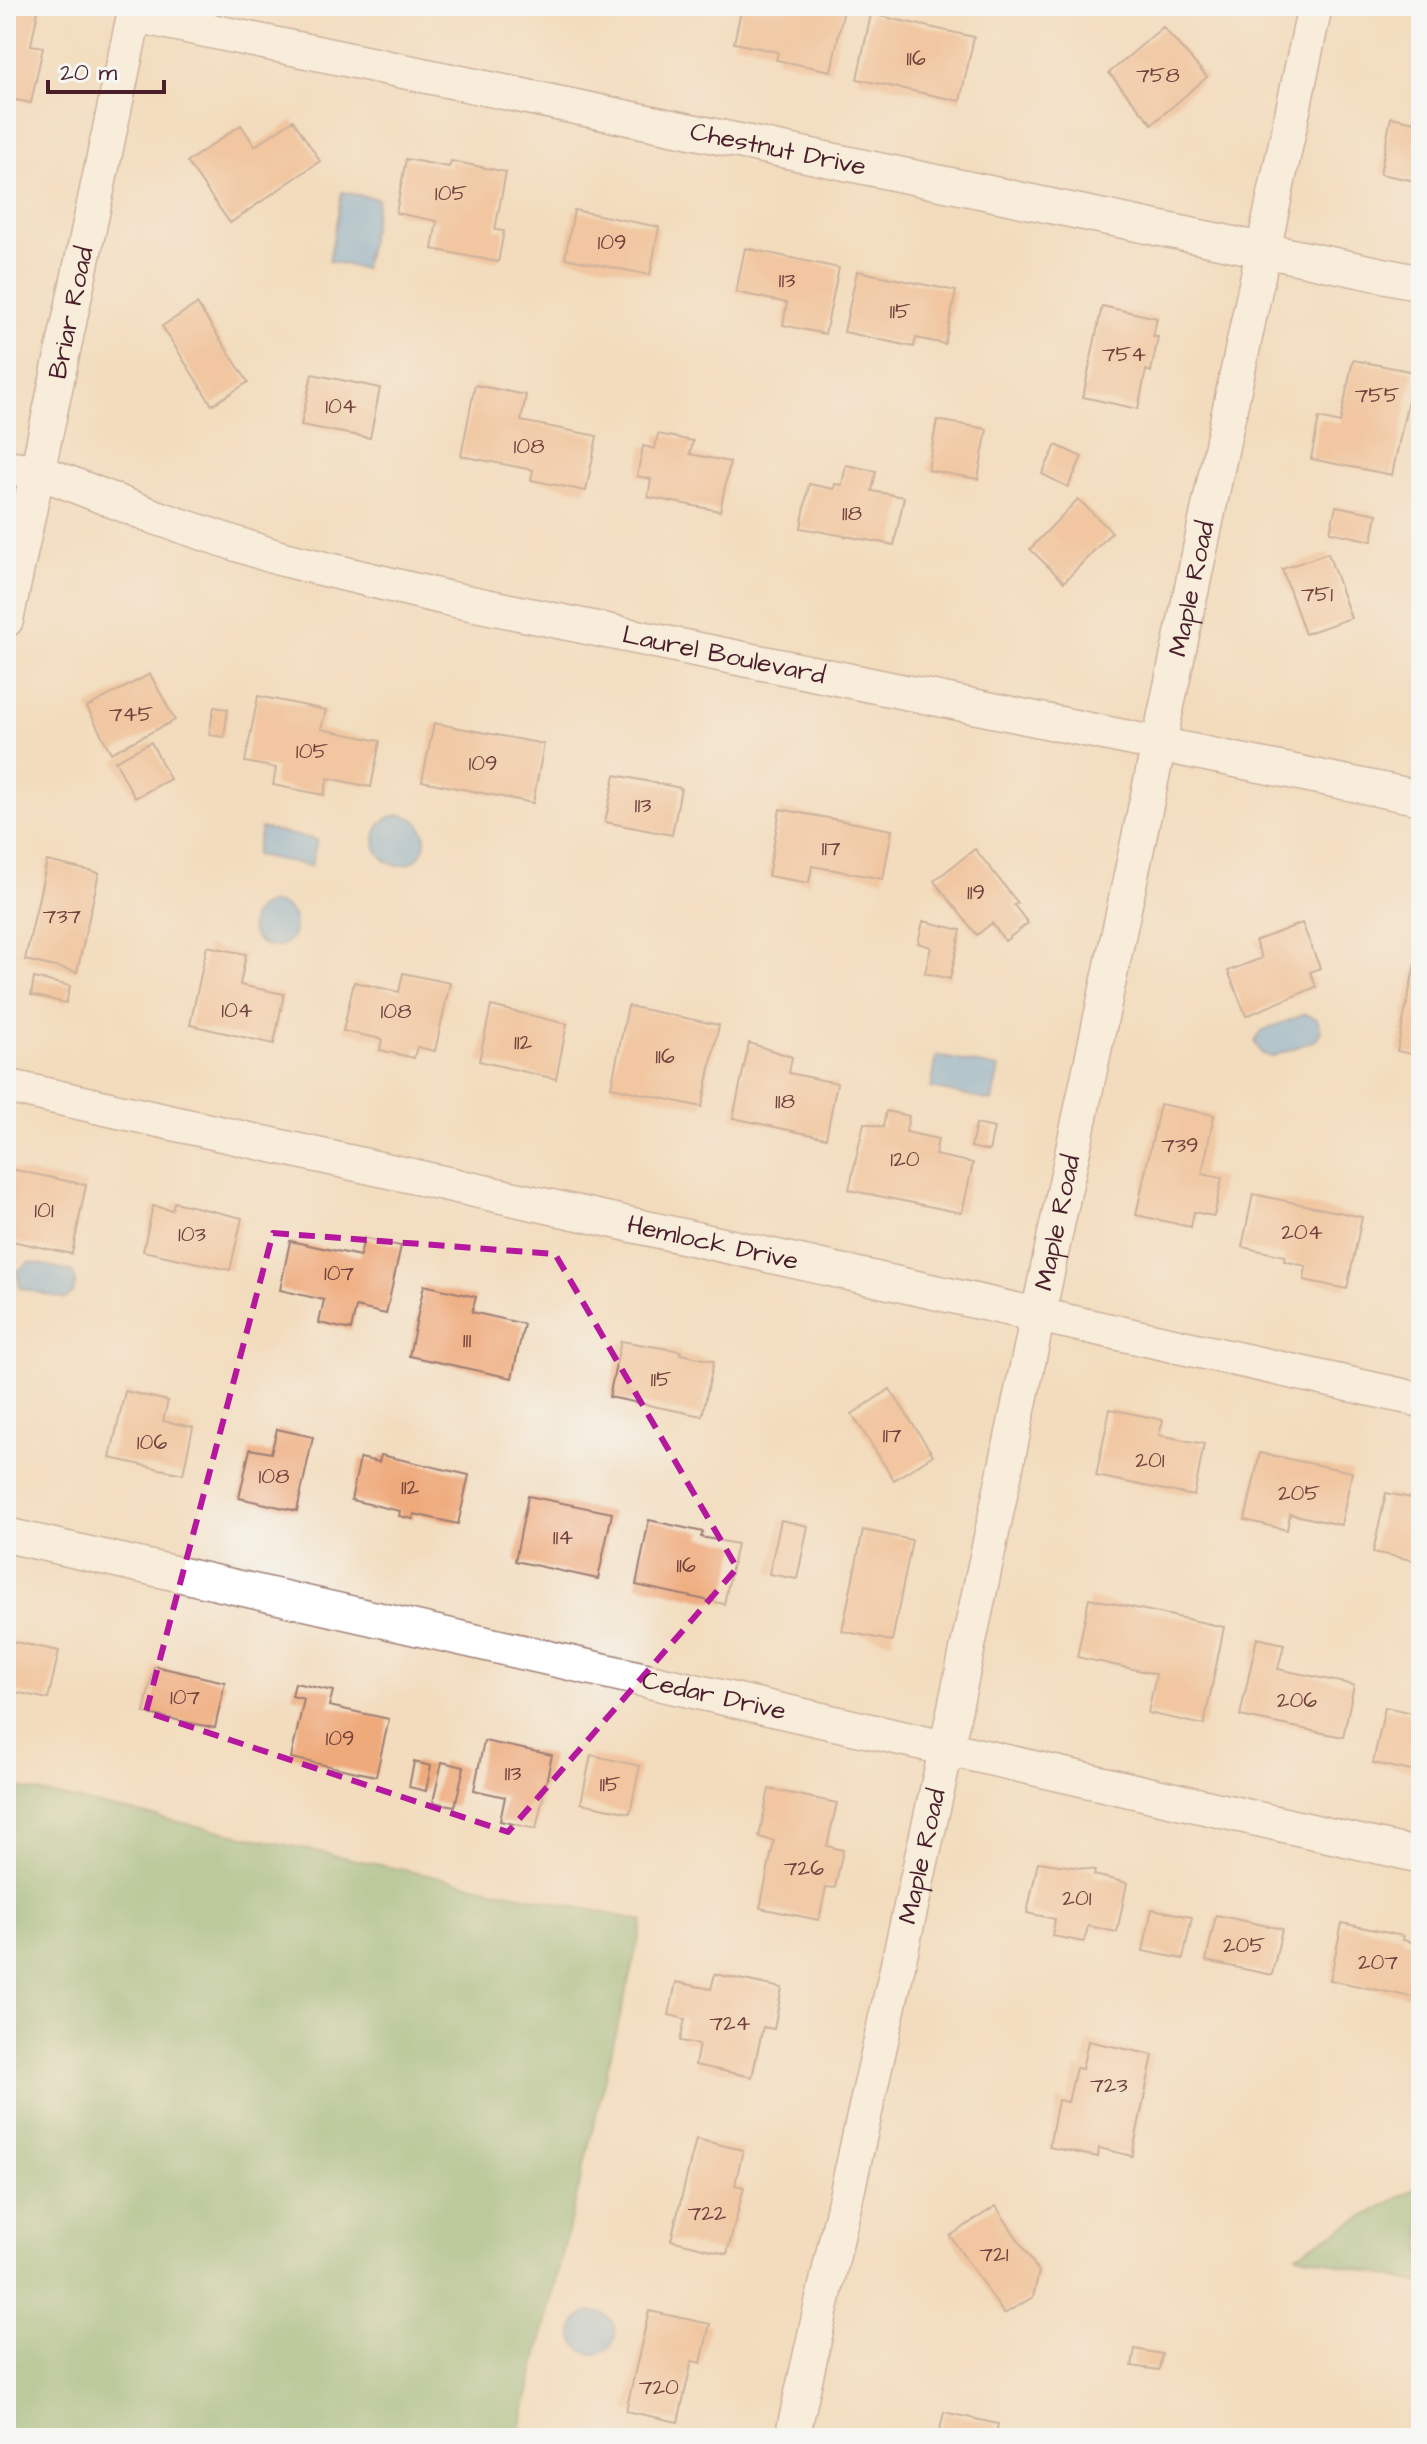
<svg xmlns="http://www.w3.org/2000/svg" width="1427" height="2444" font-family="'Architects Daughter',sans-serif">
<rect width="100%" height="100%" fill="#f6f6f2"/>
<filter id="ink" filterUnits="userSpaceOnUse"><feTurbulence type="fractalNoise" baseFrequency=".0125" numOctaves="2"/><feDisplacementMap in="SourceGraphic" scale="16" xChannelSelector="R" yChannelSelector="G"/><feConvolveMatrix kernelMatrix="1 2 1 2 8 2 1 2 1" color-interpolation-filters="sRGB"/></filter>
<filter id="wash" filterUnits="userSpaceOnUse"><feTurbulence type="fractalNoise" baseFrequency=".006" numOctaves="4" result="noise"/><feDisplacementMap in="SourceGraphic" scale="32" xChannelSelector="R" yChannelSelector="G"/><feGaussianBlur stdDeviation="1.8" result="paint"/><feColorMatrix in="noise" values="0 0 0 0 0 0 0 0 0 0 0 0 0 0 0 0 0 1.4 0 .05"/><feComposite in="paint" operator="in"/></filter>
<g filter="url(#wash)">
<rect width="100%" height="100%" fill="#f2dcbd"/>
<path fill="#78b272" stroke="#61684e" stroke-width="2" d="M6,1785L643,1921L518,2438H6Z
M1421,2171V2284L1296,2254L1414,2189Z"/>
<path fill="#68a8db" stroke="#596483" stroke-width="2" d="M342,192L378,199L364,269L329,261Z
M375 840a25 25 0 1 1 50 0a25 25 0 1 1-50 0Z
M261,828L317,840L311,866L255,855Z
M251 925a22 22 0 1 1 44 0a22 22 0 1 1-44 0Z
M1305,1014L1317,1019L1321,1031L1316,1040L1271,1057L1261,1053L1255,1042L1261,1031Z
M937,1056L999,1068L992,1101L931,1088Z
M30,1262L71,1271L76,1280L73,1293L65,1299L20,1288L17,1271Z
M573 2333a21 21 0 1 1 42 0a21 21 0 1 1-42 0Z"/>
<g id="blocks">
<path fill="#efaa7c" d="M6,6L38,11L31,45L43,47L31,103L6,98Z
M742,6L844,9L831,71L776,60L778,52L734,43Z
M871,14L974,37L960,101L857,79Z
M1163,27L1207,77L1152,124L1109,73Z
M1391,117L1421,123V182L1380,174Z
M293,120L320,161L230,223L187,162L241,125L255,146Z
M406,159L449,167L451,161L506,172L495,230L504,231L498,262L432,249L437,221L396,213Z
M574,210L659,227L650,275L565,258Z
M745,248L839,268L825,334L783,325L787,303L736,292Z
M857,271L956,291L945,344L916,338L914,347L844,332Z
M197,304L248,382L212,405L162,326Z
M1102,306L1157,318L1153,337H1158L1151,372L1146,370L1138,409L1083,397Z
M1353,360L1414,372L1392,475L1311,459L1319,418L1340,423Z
M312,374L380,388L370,438L301,425Z
M475,385L526,395L521,421L597,436L586,491L531,480L533,470L461,456Z
M937,420L987,429L978,479L928,470Z
M658,434L693,441L690,454L730,462L720,511L648,497L651,479L637,476L643,446L655,449Z
M1056,445L1082,457L1068,487L1042,474Z
M846,465L876,471L872,491L904,497L894,545L801,528L809,484L834,489L835,484L842,485Z
M1078,499L1112,532L1064,582L1030,549Z
M1336,506L1377,514L1372,541L1330,532Z
M1328,553L1351,618L1305,634L1282,569Z
M150,674L175,720L111,753L87,707Z
M258,696L326,710L321,729L380,741L371,787L328,778L324,795L273,785L276,768L245,762Z
M214,707L228,709L224,737L209,735Z
M434,723L544,744L533,803L422,781Z
M151,742L170,779L135,798L115,761Z
M615,775L681,788L672,835L605,822Z
M780,809L892,830L883,879L812,866L809,883L768,876Z
M975,849L1018,903L1014,905L1028,923L1005,941L992,923L977,935L934,881Z
M47,861L99,873L77,972L25,960Z
M923,921L961,930L950,979L925,973L931,947L918,943Z
M1302,923L1320,968L1310,972L1316,987L1246,1016L1228,971L1262,958L1255,941Z
M207,946L246,954L240,985L284,994L274,1044L190,1025Z
M1415,964L1421,965V1056L1397,1051Z
M403,973L450,983L435,1051L417,1047L414,1058L380,1050L382,1039L343,1031L354,982L399,992Z
M34,978L70,986L66,1003L31,995Z
M491,1006L567,1024L556,1079L479,1061Z
M628,1006L719,1025L702,1107L611,1087Z
M749,1043L792,1057L789,1073L837,1083L826,1138L733,1118Z
M1160,1104L1214,1115L1202,1174L1222,1178L1214,1216L1194,1212L1191,1227L1136,1215Z
M886,1111L909,1116L906,1132L938,1139L935,1155L973,1163L962,1213L849,1190L864,1123L883,1127Z
M976,1124L994,1128L989,1151L971,1147Z
M6,1168L86,1185L72,1254L12,1241L13,1237L6,1235Z
M1253,1194L1362,1217L1347,1289L1304,1280L1306,1266L1284,1261L1285,1256L1242,1247Z
M174,1202L242,1218L230,1270L143,1251L153,1206L172,1210Z
M364,1238L401,1246L386,1314L356,1307L351,1330L319,1323L324,1300L280,1290L290,1241L360,1256Z
M424,1285L476,1297L472,1312L524,1324L512,1378L409,1356Z
M621,1341L681,1351L680,1354L714,1361L702,1416L609,1397Z
M890,1389L933,1455L894,1480L852,1414Z
M125,1391L168,1401L163,1421L193,1427L183,1474L110,1458Z
M1110,1409L1163,1420L1159,1435L1204,1444L1194,1496L1096,1476Z
M277,1429L313,1437L297,1511L239,1498L250,1449L271,1453Z
M1260,1453L1352,1472L1341,1525L1290,1514L1287,1530L1245,1520Z
M381,1455L469,1475L458,1524L414,1514L413,1519L399,1516L400,1511L351,1500L360,1458L379,1462Z
M1386,1493L1421,1500V1562L1373,1552Z
M528,1496L612,1513L598,1579L515,1561Z
M649,1520L703,1532L701,1537L737,1544L724,1604L636,1585Z
M781,1520L808,1526L797,1579L769,1574Z
M863,1530L912,1540L892,1641L842,1631Z
M1089,1598L1224,1627L1204,1725L1148,1713L1156,1674L1077,1657Z
M1257,1638L1284,1644L1278,1669L1354,1685L1343,1737L1240,1716Z
M6,1640L59,1651L48,1699L6,1690Z
M154,1666L225,1682L215,1728L144,1713Z
M295,1683L333,1691L329,1706L389,1719L376,1776L291,1758L304,1699L292,1696Z
M1385,1707L1421,1715V1773L1373,1763Z
M484,1741L552,1755L536,1829L500,1821L505,1797L474,1790Z
M591,1755L640,1766L630,1813L581,1803Z
M414,1762L431,1766L426,1791L409,1787Z
M442,1762L464,1767L455,1806L433,1802Z
M769,1789L837,1803L827,1846L843,1850L835,1888L826,1887L819,1920L760,1908L774,1841L759,1837Z
M1038,1862L1095,1870L1094,1875L1127,1883L1117,1932L1088,1926L1084,1942L1052,1936L1055,1919L1027,1913Z
M1152,1909L1192,1917L1183,1959L1143,1951Z
M1216,1915L1282,1929L1272,1975L1206,1961Z
M1342,1923L1403,1936V1940L1421,1944V1999L1330,1980Z
M715,1974L782,1988L774,2029L763,2027L752,2077L695,2065L699,2044L680,2041L685,2019L669,2015L676,1982L711,1989Z
M1088,2041L1153,2055L1132,2156L1099,2148L1098,2157L1049,2147L1058,2100L1068,2102L1076,2068L1082,2069Z
M696,2139L743,2150L735,2185L744,2187L727,2254L671,2240Z
M996,2206L1039,2272L1033,2297L1004,2314L950,2236Z
M649,2311L710,2324L701,2363L692,2361L678,2422L626,2411Z
M1135,2349L1162,2354L1159,2370L1132,2366Z
M944,2412L998,2424L995,2438H938Z"/>
</g>
</g>
<g filter="url(#ink)">
<use href="#blocks" fill-opacity="0" stroke="#9e7e74" stroke-width="2"/>
<g fill="none" stroke-linecap="round" stroke-linejoin="round">
<g stroke="#9e7e74" stroke-width="37">
<g id="minor">
<path id="s1" d="M134,15L1421,283"/>
<path id="s2" d="M6,467L38,471L155,517L279,558L446,598L1421,798"/>
<path id="s3" d="M6,620L136,6"/>
<path id="s4" d="M6,1086L1421,1400"/>
<path id="s5" d="M6,1535L1421,1856"/>
<path id="s6" d="M792,2438L946,1750L1315,6"/>
</g>
</g>
<use href="#minor" stroke="#fff" stroke-width="34"/>
</g>
</g>
<path d="M0 0H1427V2444H0ZM273,1233L555,1254L737,1568L508,1832L146,1712Z" fill="#f2dcbd" fill-opacity=".55" fill-rule="evenodd"/>
<path fill="none" stroke="#b5179e" stroke-width="6" stroke-dasharray="16 10" stroke-linejoin="round" d="M273,1233L555,1254L737,1568L508,1832L146,1712Z"/>
<g text-anchor="middle" dominant-baseline="central" stroke-width="7" stroke-linejoin="round" paint-order="stroke">
<g font-size="22" fill="#73423f">
<text x="916" y="58">116</text>
<text x="1158" y="75">758</text>
<text x="451" y="193">105</text>
<text x="612" y="242">109</text>
<text x="787" y="280">113</text>
<text x="900" y="311">115</text>
<text x="1124" y="354">754</text>
<text x="1377" y="395">755</text>
<text x="341" y="406">104</text>
<text x="529" y="446">108</text>
<text x="852" y="513">118</text>
<text x="1317" y="594">751</text>
<text x="131" y="714">745</text>
<text x="312" y="751">105</text>
<text x="483" y="763">109</text>
<text x="643" y="805">113</text>
<text x="831" y="848">117</text>
<text x="976" y="892">119</text>
<text x="62" y="916">737</text>
<text x="237" y="1010">104</text>
<text x="396" y="1011">108</text>
<text x="523" y="1042">112</text>
<text x="665" y="1056">116</text>
<text x="785" y="1101">118</text>
<text x="1180" y="1145">739</text>
<text x="905" y="1159">120</text>
<text x="44" y="1210">101</text>
<text x="1302" y="1232">204</text>
<text x="192" y="1234">103</text>
<text x="339" y="1273">107</text>
<text x="467" y="1340">111</text>
<text x="661" y="1379">115</text>
<text x="892" y="1435">117</text>
<text x="152" y="1442">106</text>
<text x="1150" y="1460">201</text>
<text x="274" y="1476">108</text>
<text x="410" y="1487">112</text>
<text x="1299" y="1493">205</text>
<text x="563" y="1537">114</text>
<text x="686" y="1565">116</text>
<text x="185" y="1697">107</text>
<text x="1297" y="1700">206</text>
<text x="340" y="1738">109</text>
<text x="513" y="1773">113</text>
<text x="610" y="1784">115</text>
<text x="804" y="1868">726</text>
<text x="1077" y="1898">201</text>
<text x="1244" y="1945">205</text>
<text x="1378" y="1962">207</text>
<text x="730" y="2023">724</text>
<text x="1109" y="2085">723</text>
<text x="707" y="2213">722</text>
<text x="994" y="2254">721</text>
<text x="659" y="2387">720</text>
</g>
<g font-size="26" fill="#4a1f2b" stroke="#f6f6f2">
<text stroke="none"><textPath href="#s1" startOffset="658">Chestnut Drive</textPath></text>
<text stroke="none"><textPath href="#s3" startOffset="314">Briar Road</textPath></text>
<text stroke="none"><textPath href="#s6" startOffset="1892">Maple Road</textPath></text>
<text stroke="none"><textPath href="#s2" startOffset="744">Laurel Boulevard</textPath></text>
<text stroke="none"><textPath href="#s6" startOffset="1244">Maple Road</textPath></text>
<text stroke="none"><textPath href="#s4" startOffset="724">Hemlock Drive</textPath></text>
<text stroke="none"><textPath href="#s5" startOffset="726">Cedar Drive</textPath></text>
<text stroke="none"><textPath href="#s6" startOffset="596">Maple Road</textPath></text>
</g>
</g>
<rect width="1427" height="2444" fill="none" stroke="#f6f6f2" stroke-width="32"/>
<path d="M48 80v12h116v-12" fill="none" stroke="#4a1f2b" stroke-width="4"/>
<text x="60" y="80" font-size="24" fill="#4a1f2b" stroke="#f6f6f2" stroke-width="6" paint-order="stroke">20 m</text>
</svg>
